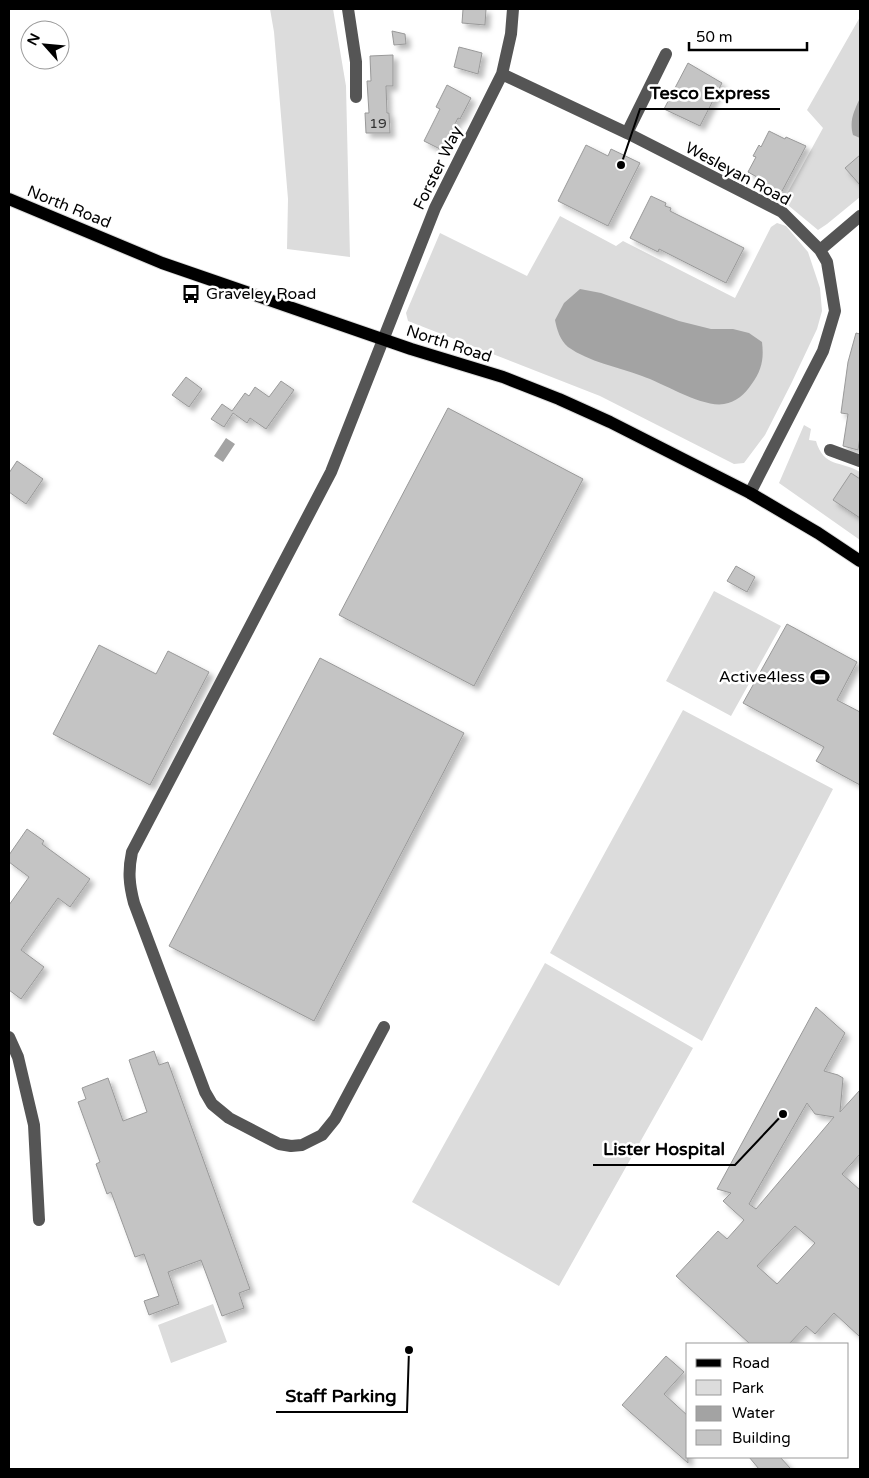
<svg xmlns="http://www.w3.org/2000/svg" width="869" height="1478" font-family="'Varela Round',sans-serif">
<defs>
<filter id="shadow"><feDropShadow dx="4.5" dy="4.5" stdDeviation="2.5" flood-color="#0004"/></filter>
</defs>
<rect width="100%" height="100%" fill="#fff"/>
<path fill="#dcdcdc" d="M270,9H333L346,86L350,257L287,249L288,199L274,32Z
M860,17V197L827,224L818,230L783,201L823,128L807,110Z
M560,216L616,246L623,241L735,298L771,227L777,223L786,226L808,252L820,288L822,311L817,329L791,384L765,435L744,463L734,464L600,396L408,321L406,313L440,233L527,276Z
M804,425L811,429L809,440L816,441C824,468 840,460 860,472V479L851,473L833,500L860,518V540L779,483Z
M714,591L781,626L731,716L666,681Z
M683,710L833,789L702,1041L550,953Z
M545,963L693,1048L559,1286L412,1202Z
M213,1304L227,1342L171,1363L158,1325Z"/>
<path fill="#a3a3a3" d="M860,98V138L853,135C849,121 854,111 860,98Z
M580,289L601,293L679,321L711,329H733L749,333L762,342C764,359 762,370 751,385C745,394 736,402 724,404C703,408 663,383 642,376C618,367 589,362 568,347C560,340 557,330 555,320L564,303Z
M226,438L235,444L223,462L214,456Z"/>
<path fill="#c4c4c4" stroke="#999" fill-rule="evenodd" filter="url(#shadow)" d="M463,9H486L485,25L462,23Z
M392,31L405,34L406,44L394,45Z
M459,47L482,53L478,74L454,67Z
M393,55V86H386L387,113H389L390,133H366L365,113H369L367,81H371L370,56Z
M688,63L722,83L700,126L664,109Z
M447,85L471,98L460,119L458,118L442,150L424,141L440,109L436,107Z
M769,131L785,139L786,137L806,146L781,193L763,184L764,181L748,172L756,157L753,156L759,145L761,147Z
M586,145L608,156L611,149L640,163L608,226L558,201Z
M860,155V185L845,168Z
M651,196L666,203L665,206L671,208L670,211L744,248L726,283L659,249L658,252L630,238Z
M856,333L860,334V437L858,450L843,446L848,414L841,413L848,362Z
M186,377L202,389L189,407L172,395Z
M281,381L294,390L266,429L250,418L247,423L233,413L224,427L211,419L222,404L232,411L245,393L249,396L255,387L269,397Z
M448,408L583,479L474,686L339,615Z
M17,461L43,479L26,504L9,492V473Z
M851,473L860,479V518L833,500Z
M736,566L755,577L747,592L727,581Z
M787,624L857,662L837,700L860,712V785L816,761L824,747L743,703Z
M99,645L156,674L168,651L209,672L150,785L53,734Z
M320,658L464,733L314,1021L169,946Z
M27,829L44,841L42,844L90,879L70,907L58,898L21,950L44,967L21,999L9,990V905L29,877L9,862V855Z
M816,1007L845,1033L824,1071L838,1075L843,1078L840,1112L860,1090V1154L842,1174L860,1190V1337L834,1313L815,1334L806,1326L789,1344H750L676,1276L718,1231L727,1239L744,1220L723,1201L731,1193L717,1189ZM807,1103L815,1114L834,1117L756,1209L749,1204ZM795,1226L815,1243L777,1284L757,1266Z
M154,1051L159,1065L168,1062L250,1289L239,1293L244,1308L222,1316L201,1260L168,1272L179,1304L149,1315L144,1301L159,1296L144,1254L135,1257L111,1192L107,1194L96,1164L100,1162L78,1102L86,1099L82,1088L108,1078L123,1121L147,1112L129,1060Z
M666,1356L684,1372L664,1394L688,1416V1463L622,1405Z
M749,1457H780L791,1469H759Z"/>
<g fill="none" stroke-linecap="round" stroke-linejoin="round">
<g stroke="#dbdbdb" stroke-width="14">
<path id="major" d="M9,199L162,263L411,349L503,377L559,399L610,422L750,493L818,533L860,561"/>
</g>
<path stroke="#555" stroke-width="12" d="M348,9L356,62V97
M502,74L627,133L782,212L820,250L827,262L835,311L823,351L750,493
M627,133L666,54
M820,250L860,216
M830,450L860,461
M384,1027L335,1119L322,1135L302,1145L291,1146L279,1144L229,1118L212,1104L205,1092L134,903C129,884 128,871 132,852L331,472L435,208L502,74L511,34L513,9
M9,1037L18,1057L34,1125L39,1220"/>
<use href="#major" stroke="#000" stroke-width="12"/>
</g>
<defs>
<g id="bus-bare" transform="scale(1.5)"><path d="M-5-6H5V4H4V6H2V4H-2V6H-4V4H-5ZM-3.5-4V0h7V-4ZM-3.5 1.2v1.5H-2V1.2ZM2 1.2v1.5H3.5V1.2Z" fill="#000" stroke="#fff" stroke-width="2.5" paint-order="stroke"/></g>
<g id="stadium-bare" transform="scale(1.5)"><path d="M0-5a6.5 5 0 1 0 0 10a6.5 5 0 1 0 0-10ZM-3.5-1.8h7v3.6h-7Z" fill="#000" stroke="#fff" stroke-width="2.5" paint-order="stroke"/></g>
</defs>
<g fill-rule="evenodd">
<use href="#bus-bare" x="191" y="294"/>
<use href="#stadium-bare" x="820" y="677"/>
</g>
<g text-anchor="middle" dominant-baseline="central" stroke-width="5" stroke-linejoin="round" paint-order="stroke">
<g font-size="14" fill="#313131">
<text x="378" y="123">19</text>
</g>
<g font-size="16" fill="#000" stroke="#fff">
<text transform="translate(438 168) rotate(-64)">Forster Way</text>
<text transform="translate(738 174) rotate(28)">Wesleyan Road</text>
<text transform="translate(69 207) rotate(22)">North Road</text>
<text transform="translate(449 344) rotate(18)">North Road</text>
</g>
<g font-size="16" fill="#000" stroke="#fff" text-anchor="start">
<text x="206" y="294">Graveley Road</text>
<text x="805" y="677" text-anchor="end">Active4less</text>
</g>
</g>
<path fill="none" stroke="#000" stroke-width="2" d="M621 165L640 109H780M783 1114L735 1165H593M409 1350L407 1412H276"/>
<g fill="#000" stroke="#fff" stroke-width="2">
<circle cx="621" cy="165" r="5"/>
<circle cx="783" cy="1114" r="5"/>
<circle cx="409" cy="1350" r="5"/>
</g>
<g font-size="18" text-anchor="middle" font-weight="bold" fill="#000" stroke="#fff" stroke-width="5" stroke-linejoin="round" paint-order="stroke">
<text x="710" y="99">Tesco Express</text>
<text x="664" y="1155">Lister Hospital</text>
<text x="341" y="1402">Staff Parking</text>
</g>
<rect width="869" height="1478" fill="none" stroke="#000000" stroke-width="20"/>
<rect x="686" y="1343" width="162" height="115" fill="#ffffff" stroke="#999999"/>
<rect x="696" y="1359" width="25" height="8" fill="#000000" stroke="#999999"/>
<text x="732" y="1368" font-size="15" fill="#000000">Road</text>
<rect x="696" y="1380" width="25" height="15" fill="#dcdcdc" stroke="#999999"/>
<text x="732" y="1393" font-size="15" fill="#000000">Park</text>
<rect x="696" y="1406" width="25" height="15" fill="#a3a3a3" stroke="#999999"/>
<text x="732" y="1418" font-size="15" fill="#000000">Water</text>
<rect x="696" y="1430" width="25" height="15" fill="#c4c4c4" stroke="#999999"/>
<text x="732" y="1443" font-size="15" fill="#000000">Building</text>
<g transform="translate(45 45) rotate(297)"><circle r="24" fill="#ffffff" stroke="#999999"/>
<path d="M0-4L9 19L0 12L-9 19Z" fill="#000000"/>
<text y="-8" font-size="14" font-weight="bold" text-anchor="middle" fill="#000000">N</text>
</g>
<path d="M689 42v8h118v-8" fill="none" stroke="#000000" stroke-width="2.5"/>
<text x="696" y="42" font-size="15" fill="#000000" stroke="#ffffff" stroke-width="4" paint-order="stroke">50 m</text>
</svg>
